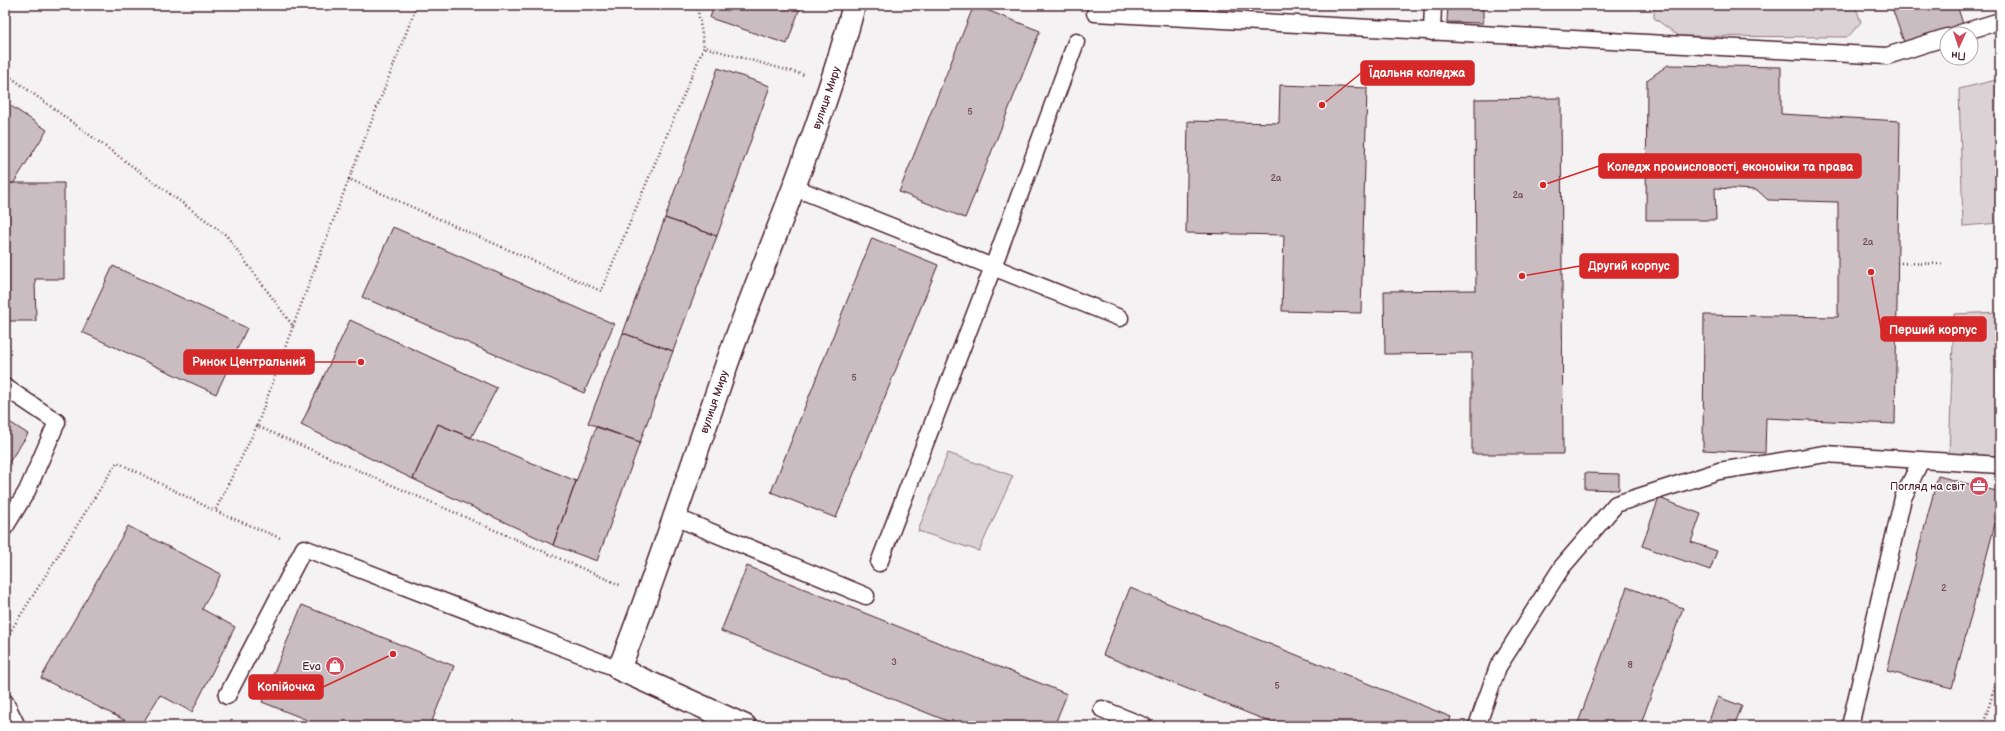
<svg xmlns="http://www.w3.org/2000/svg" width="2005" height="731" font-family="'Balsamiq Sans',sans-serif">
<rect width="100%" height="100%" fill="#f4f2f2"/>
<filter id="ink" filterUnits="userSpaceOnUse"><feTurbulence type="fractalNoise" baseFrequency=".025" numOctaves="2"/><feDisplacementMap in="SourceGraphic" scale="8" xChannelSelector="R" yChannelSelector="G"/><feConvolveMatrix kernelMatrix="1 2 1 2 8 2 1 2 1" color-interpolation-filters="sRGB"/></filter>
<g filter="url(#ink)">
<path fill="#dbd2d5" stroke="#927880" d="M1654,5H1855L1861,22L1848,37L1679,36L1654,18Z
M2000,79V223L1963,226L1959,89Z
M2000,312V458L1949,455L1954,314Z
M948,453L1013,476L979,551L918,531Z"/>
<path fill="#cabdc1" stroke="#4a1f2b" d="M714,5H801L787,44L710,18Z
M974,5L1040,31L965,218L899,192Z
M1448,5H1483V23L1447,22Z
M1891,5H1957L1963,24L1932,35L1904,42Z
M1668,65L1781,67V114L1900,121L1895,424L1766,418L1765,453L1703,450L1704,315L1838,317V202L1768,200L1757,190L1715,188L1716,220H1646L1647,80Z
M718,68L770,86L717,236L665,218Z
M1280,85L1367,88L1361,313L1282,311L1284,235L1186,233L1188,121L1279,123Z
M1561,98L1563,454H1472V353L1385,354L1384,291L1476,290L1475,99Z
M5,102L47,130L13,184L5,179Z
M5,183H64V279H35L36,321H5Z
M665,218L717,236L673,351L623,333Z
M393,227L614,324L584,393L362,297Z
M872,238L938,265L836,518L771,492Z
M113,266L247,328L216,394L82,332Z
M350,320L497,388L471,438L438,424L413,479L301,425Z
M623,333L673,351L640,442L588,423Z
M5,419L28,434L5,468Z
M438,424L576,481L553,545L413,479Z
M596,427L640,442L597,561L553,545Z
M1585,473L1619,474V490L1585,489Z
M1938,476L2000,492V505L1952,688L1887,671Z
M1659,498L1701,514L1691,542L1717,551L1710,570L1642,546Z
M128,526L221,574L202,609L235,627L192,712L160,695L141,726H136L41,678Z
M747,566L1067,694L1054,726H960L721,631Z
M1627,587L1683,608L1640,726H1587L1578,723Z
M1130,588L1451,717L1448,726H1280L1103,655Z
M302,605L454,666L430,726H322L262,702Z
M1718,697L1742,706L1734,726H1707Z"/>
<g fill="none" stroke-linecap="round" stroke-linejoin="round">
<g stroke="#4a1f2b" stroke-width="19">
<path id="service" d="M1095,13L1887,56L1947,37
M1432,32L1433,5
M1957,34L2000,21
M793,187L1120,318
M5,387L57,422L27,491L5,527
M675,517L866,596
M879,563L993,267L1076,42
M227,696L304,548L619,669
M5,702L17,726
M1102,709L1144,726
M1477,726L1498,667L1562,567L1616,504L1719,471L1825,454L2000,465
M1850,726L1903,498L1921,460"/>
</g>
<g stroke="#4a1f2b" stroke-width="25">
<g id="minor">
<path id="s1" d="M745,726L619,669C660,566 693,460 730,355C772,239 823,125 854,5"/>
</g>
</g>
<path stroke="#4a1f2b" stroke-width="2.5" stroke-dasharray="1 3" stroke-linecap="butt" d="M697,5L704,47
M5,73L226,235L293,326L257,426L620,585
M349,179L417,5
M1897,263L1943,264
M293,326L349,179L601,291L704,47L804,75
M257,426L215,511L280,538
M5,640L117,462L215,511
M1983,726L2000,670"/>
<use href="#service" stroke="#fff" stroke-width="16"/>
<use href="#minor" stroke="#fff" stroke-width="22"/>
</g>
</g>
<defs>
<g id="office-disc" transform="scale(1)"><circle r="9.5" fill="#d1495b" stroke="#fff"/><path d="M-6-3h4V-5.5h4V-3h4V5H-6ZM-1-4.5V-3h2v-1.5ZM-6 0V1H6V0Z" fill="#fff"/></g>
<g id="shop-disc" transform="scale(1)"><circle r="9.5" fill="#d1495b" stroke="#fff"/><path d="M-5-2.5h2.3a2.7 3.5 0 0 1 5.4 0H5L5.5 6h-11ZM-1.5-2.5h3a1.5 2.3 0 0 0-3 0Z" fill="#fff"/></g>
</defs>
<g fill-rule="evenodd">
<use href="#office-disc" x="1979" y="486"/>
<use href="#shop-disc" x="335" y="666"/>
</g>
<g text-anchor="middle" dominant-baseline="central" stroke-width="3" stroke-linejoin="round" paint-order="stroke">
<g font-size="9" fill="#6a4650">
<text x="970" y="112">5</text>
<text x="1276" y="178">2а</text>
<text x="1518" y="195">2а</text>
<text x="1868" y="242">2а</text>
<text x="854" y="378">5</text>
<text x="1944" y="588">2</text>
<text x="894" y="662">3</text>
<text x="1630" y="665">8</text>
<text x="1277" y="686">5</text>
</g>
<g font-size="11" fill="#4a1f2b" stroke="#fff">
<text stroke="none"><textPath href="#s1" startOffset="746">вулиця Миру</textPath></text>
<text stroke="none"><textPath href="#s1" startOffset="422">вулиця Миру</textPath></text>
</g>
<g font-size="11" fill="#4a1f2b" stroke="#fff" text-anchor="end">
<text x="1965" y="486">Погляд на світ</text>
<text x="321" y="666">Eva</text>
</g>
</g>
<path fill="none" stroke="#d62828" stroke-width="1.5" d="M1322 105L1361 73M1543 185L1599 166M1522 276L1580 266M1871 272L1881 329M361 362L314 362M393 654L323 687"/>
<g fill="#d62828" stroke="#fff" stroke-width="1.5">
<circle cx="1322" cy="105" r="4"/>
<circle cx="1543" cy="185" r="4"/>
<circle cx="1522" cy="276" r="4"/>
<circle cx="1871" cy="272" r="4"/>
<circle cx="361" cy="362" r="4"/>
<circle cx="393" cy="654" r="4"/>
</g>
<g fill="#d62828" stroke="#d62828" stroke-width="1.5">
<rect x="1361" y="61" width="113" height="24" rx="4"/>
<rect x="1599" y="154" width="262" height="24" rx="4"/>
<rect x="1580" y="254" width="98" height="24" rx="4"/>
<rect x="1881" y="317" width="105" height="24" rx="4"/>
<rect x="184" y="350" width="130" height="24" rx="4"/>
<rect x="249" y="675" width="74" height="24" rx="4"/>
</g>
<g font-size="12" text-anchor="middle" font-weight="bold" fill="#fff">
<text x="1417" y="77">Їдальня коледжа</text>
<text x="1730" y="171">Коледж промисловості, економіки та права</text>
<text x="1629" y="270">Другий корпус</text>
<text x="1933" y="334">Перший корпус</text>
<text x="249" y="366">Ринок Центральний</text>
<text x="286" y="691">Копійочка</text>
</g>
<rect width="2005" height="731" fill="none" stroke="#fff" stroke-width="20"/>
<rect x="10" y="10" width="1985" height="711" fill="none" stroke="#4a1f2b" stroke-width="1.5" filter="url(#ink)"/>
<g transform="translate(1959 46) rotate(183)"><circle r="19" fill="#ffffff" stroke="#b7a5aa"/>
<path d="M0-3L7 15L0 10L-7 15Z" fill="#d1495b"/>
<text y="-6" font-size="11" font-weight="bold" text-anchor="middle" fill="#4a1f2b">Пн</text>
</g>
</svg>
